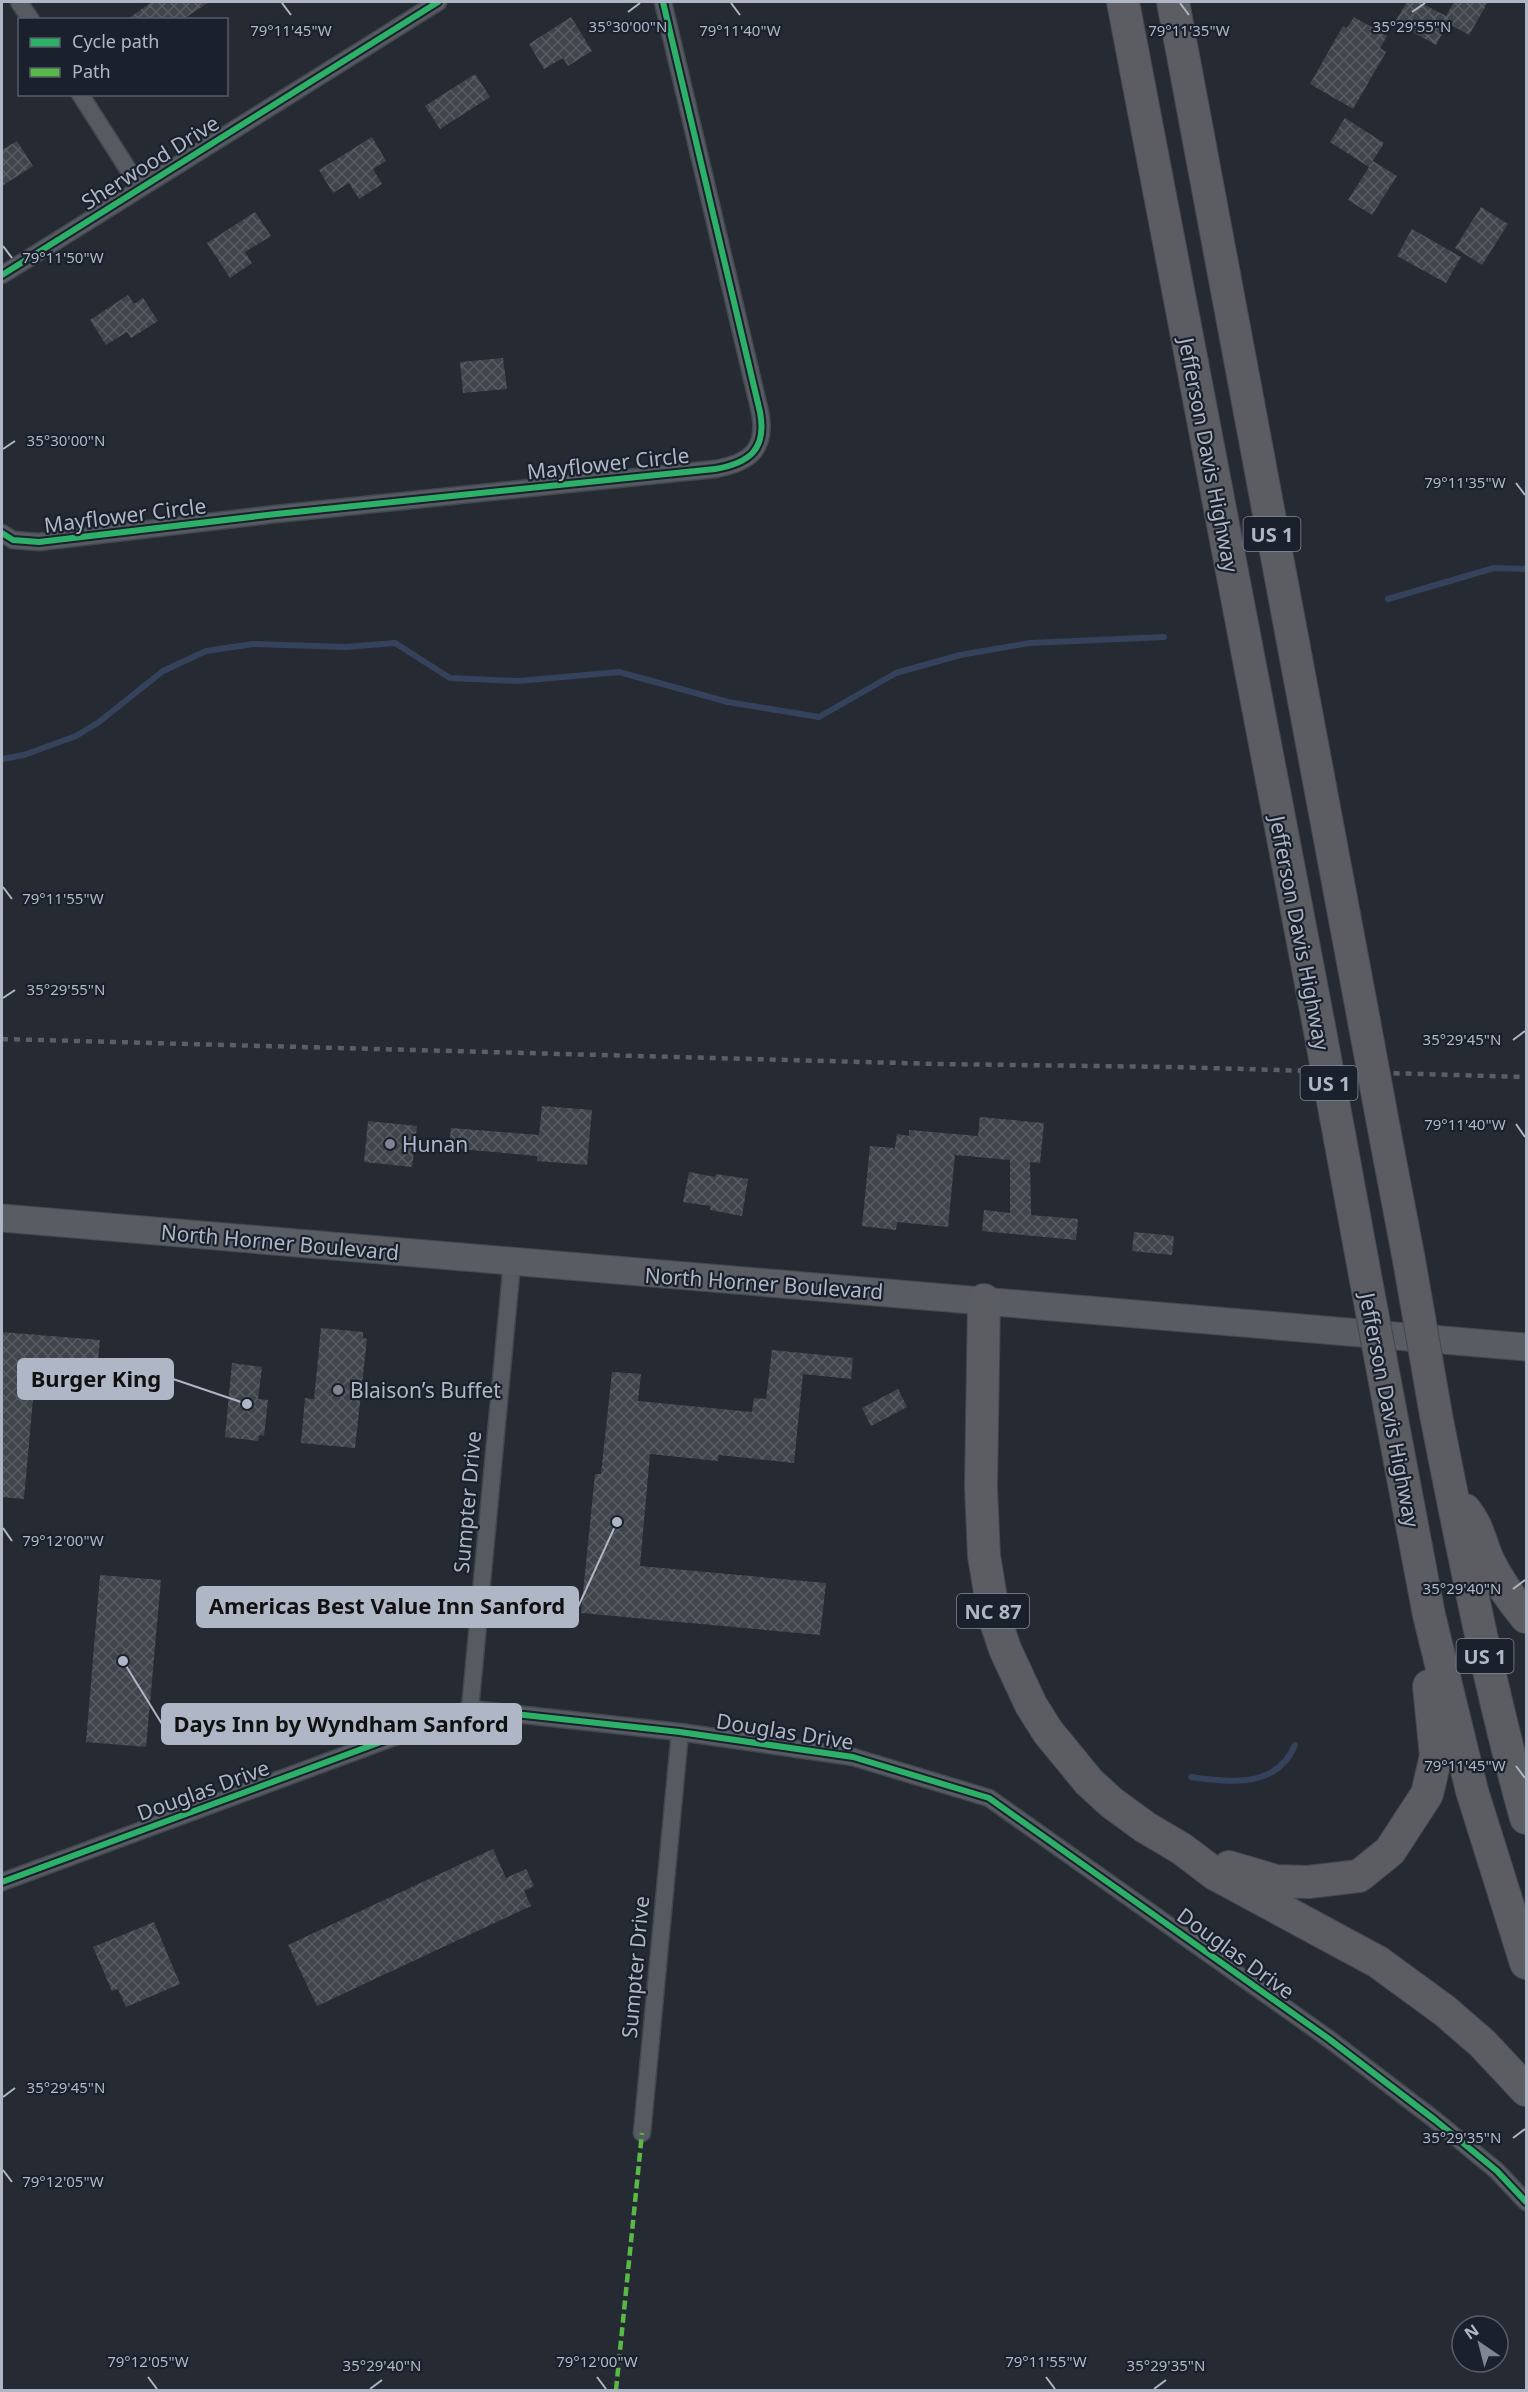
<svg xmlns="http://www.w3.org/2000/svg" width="1528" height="2392" font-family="'Noto Sans',sans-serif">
<defs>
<pattern id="building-cross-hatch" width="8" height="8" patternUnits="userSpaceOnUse" patternTransform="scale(1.5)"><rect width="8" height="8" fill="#40444b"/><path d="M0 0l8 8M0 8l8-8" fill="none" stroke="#595d63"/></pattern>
</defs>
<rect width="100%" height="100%" fill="#262b33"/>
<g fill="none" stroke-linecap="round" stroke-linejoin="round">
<path stroke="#34425b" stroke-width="6" d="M1388,599L1494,568L1526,569
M2,759L24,755L76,736L99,722L163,671L206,651L253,644L346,647L395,643L450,678L518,681L619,672L728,702L819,717L896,673L960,655L1030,643L1164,637
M1191,1777C1230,1783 1277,1788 1295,1745"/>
</g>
<path fill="url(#building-cross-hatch)" d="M152,2H209L182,20H126Z
M1407,2H1419L1446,16L1454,2H1488L1469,35L1448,23L1436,45L1395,22Z
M571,17L592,51L568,66L563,58L544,69L529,44Z
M1354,17L1387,36L1380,48L1386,52L1353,109L1310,84L1343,26L1347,28Z
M475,74L490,97L440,129L425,106Z
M1345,118L1384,143L1369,167L1330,142Z
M372,137L386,161L373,169L382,184L359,199L349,183L333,193L319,170Z
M17,141L33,166L2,186V150Z
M1373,161L1397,176L1372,215L1348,200Z
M1481,207L1508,224L1482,265L1455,248Z
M255,212L271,236L245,252L252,263L230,278L207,243Z
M1412,229L1461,257L1446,283L1397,256Z
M128,295L134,304L143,298L158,321L131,338L127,332L106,345L90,320Z
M503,358L507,389L463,393L460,362Z
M542,1106L592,1110L587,1165L537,1161V1156L449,1148L451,1128L539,1135Z
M980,1117L1044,1123L1040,1163L1030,1162L1031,1215L1078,1219L1076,1240L982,1231L984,1210L1010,1213V1160L955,1155L948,1227L897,1222L896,1230L862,1226L870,1146L895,1148L897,1134L909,1136V1130L978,1136Z
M368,1121L417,1126L412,1167L364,1162Z
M689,1172L715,1177L716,1174L748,1179L742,1216L710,1210V1206L683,1202Z
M1134,1232L1174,1236L1172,1255L1132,1251Z
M321,1328L363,1332V1338L367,1339L355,1448L301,1443L305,1398L314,1399Z
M2,1332L100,1340L96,1381L35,1376L24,1499L2,1497Z
M772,1350L853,1358L851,1379L803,1374L794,1463L719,1455L718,1461L650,1454L640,1566L826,1583L820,1635L581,1613L595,1474H601L612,1372L641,1374L638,1401L752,1412L754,1398L766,1399Z
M232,1363L262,1367L258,1399L268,1400L264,1436L259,1435L258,1441L225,1437Z
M898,1389L907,1407L871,1426L862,1408Z
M100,1575L161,1580L146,1747L86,1742Z
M493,1849L506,1878L526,1869L534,1886L524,1891L531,1906L317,2006L288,1945Z
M154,1922L180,1984L126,2007L118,1989L112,1991L93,1947Z"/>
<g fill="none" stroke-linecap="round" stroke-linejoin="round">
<g stroke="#44474e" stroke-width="19">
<path id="minor" d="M19,2L31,20
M80,94L140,188
M2,275L438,2
M2,533L13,540L39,542L276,514L715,469C750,463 767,449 760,412L663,2
M470,1709L512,1263
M2,1882L470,1709L680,1732L853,1757L989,1798L1329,2039L1435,2120L1497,2171L1526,2202
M642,2133L680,1732"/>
</g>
<g stroke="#434850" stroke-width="29">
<path id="primary" d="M2,1218L1526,1347"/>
</g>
<g stroke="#43474f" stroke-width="34">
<path id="motorway" d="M1123,2L1319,1026
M1173,2L1364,1021
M1384,1129L1409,1260
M1340,1139L1362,1259
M984,1300L981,1487L984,1556L994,1616L1005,1649L1031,1705L1048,1732L1089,1782L1112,1803L1145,1827L1182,1849L1215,1874L1378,1962L1445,2011L1482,2043L1526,2090
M1390,1409L1429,1615L1472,1791L1526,1963
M1436,1415C1463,1551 1489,1685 1526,1818
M1465,1510C1479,1527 1480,1543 1489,1562C1499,1582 1512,1600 1526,1617
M1229,1867L1276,1881L1308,1882L1359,1876L1390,1851L1427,1794L1436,1756L1429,1686"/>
</g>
<use href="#minor" stroke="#565a61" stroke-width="16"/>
<use href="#primary" stroke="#595c63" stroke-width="27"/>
<use href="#motorway" stroke="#5b5d62" stroke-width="32"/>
<path stroke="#5a5e65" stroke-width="4.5" stroke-dasharray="6 6" stroke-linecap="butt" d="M2,1039L938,1064L1172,1067L1526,1077"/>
<g stroke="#43474f" stroke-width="34" stroke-linecap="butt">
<path id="motorway-bridge" d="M1364,1021L1384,1129
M1319,1026L1340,1139
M1362,1259L1390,1409
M1409,1260L1436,1415"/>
</g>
<use href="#motorway-bridge" stroke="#5b5d62" stroke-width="32"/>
<path stroke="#58b947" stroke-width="4.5" stroke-dasharray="9 4.5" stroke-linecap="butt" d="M616,2390L642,2133"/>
<g stroke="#1a212d" stroke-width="10">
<path id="cycleway" d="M2,275L438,2
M2,533L13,540L39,542L276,514L715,469C750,463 767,449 760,412L663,2
M2,1882L470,1709L680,1732L853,1757L989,1798L1329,2039L1435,2120L1497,2171L1526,2202"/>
</g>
<use href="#cycleway" stroke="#2db169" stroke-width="6"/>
</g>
<path fill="none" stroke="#afb6c5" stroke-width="2" d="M282,3L291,15M731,3L740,15M1180,3L1189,15M628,12L640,3M1412,12L1425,3M3,246L12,258M3,449L15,441M1516,483L1525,495M3,887L12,899M3,998L15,990M1513,1040L1525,1031M1516,1124L1525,1137M3,1528L12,1541M1513,1589L1525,1580M1516,1766L1525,1778M3,2097L15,2088M1513,2138L1525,2129M3,2170L12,2182M148,2377L157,2389M597,2377L606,2389M1046,2377L1055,2389M370,2389L382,2380M1154,2389L1166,2380"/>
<g fill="#7f8592" stroke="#1a212d" stroke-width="2">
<circle cx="390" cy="1144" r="6"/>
<circle cx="338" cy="1390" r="6"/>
</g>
<g text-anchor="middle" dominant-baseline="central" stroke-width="4.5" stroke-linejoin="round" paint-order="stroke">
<g fill="#1a212d" stroke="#828997" stroke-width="1.5">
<rect x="1243.5" y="517" width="57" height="34" rx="4.5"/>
<rect x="1300.5" y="1066" width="57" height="34" rx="4.5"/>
<rect x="957" y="1594" width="72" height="34" rx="4.5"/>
<rect x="1456.5" y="1639" width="57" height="34" rx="4.5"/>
</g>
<g font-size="20" font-weight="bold" fill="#afb6c5">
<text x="1272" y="534">US 1</text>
<text x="1329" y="1083">US 1</text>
<text x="993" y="1611">NC 87</text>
<text x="1485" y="1656">US 1</text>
</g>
<g font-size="21" fill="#afb6c5" stroke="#1a212d">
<text transform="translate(150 162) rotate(-32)">Sherwood Drive</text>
<text transform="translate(1209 455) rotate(79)">Jefferson Davis Highway</text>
<text transform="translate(608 463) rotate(-6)">Mayflower Circle</text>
<text transform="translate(125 515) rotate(-7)">Mayflower Circle</text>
<text transform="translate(1300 933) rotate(79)">Jefferson Davis Highway</text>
<text transform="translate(280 1242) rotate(5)">North Horner Boulevard</text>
<text transform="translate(764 1283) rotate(4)">North Horner Boulevard</text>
<text transform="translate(1390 1410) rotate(79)">Jefferson Davis Highway</text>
<text transform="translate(467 1502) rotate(-85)">Sumpter Drive</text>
<text transform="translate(785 1731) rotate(9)">Douglas Drive</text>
<text transform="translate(203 1790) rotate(-20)">Douglas Drive</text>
<text transform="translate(1236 1953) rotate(36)">Douglas Drive</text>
<text transform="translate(635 1967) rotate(-85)">Sumpter Drive</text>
</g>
<g font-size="21" fill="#afb6c5" stroke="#1a212d" text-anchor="start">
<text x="402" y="1144">Hunan</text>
<text x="350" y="1390">Blaison’s Buffet</text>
</g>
</g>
<g font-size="15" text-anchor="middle" fill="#afb6c5" stroke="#1a212d" stroke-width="4.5" stroke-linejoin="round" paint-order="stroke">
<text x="1412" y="32">35°29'55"N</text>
<text x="628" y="32">35°30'00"N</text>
<text x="291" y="36">79°11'45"W</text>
<text x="740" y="36">79°11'40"W</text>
<text x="1189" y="36">79°11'35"W</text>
<text x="63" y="263">79°11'50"W</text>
<text x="66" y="446">35°30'00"N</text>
<text x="1465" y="488">79°11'35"W</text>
<text x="63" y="904">79°11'55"W</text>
<text x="66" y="995">35°29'55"N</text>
<text x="1462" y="1045">35°29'45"N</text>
<text x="1465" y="1130">79°11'40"W</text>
<text x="63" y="1546">79°12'00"W</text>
<text x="1462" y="1594">35°29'40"N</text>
<text x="1465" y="1771">79°11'45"W</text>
<text x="66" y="2093">35°29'45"N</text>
<text x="1462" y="2143">35°29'35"N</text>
<text x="63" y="2187">79°12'05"W</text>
<text x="148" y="2367">79°12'05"W</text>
<text x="597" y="2367">79°12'00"W</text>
<text x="1046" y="2367">79°11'55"W</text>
<text x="382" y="2371">35°29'40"N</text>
<text x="1166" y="2371">35°29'35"N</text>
</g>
<path fill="none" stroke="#afb6c5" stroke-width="2" d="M247 1404L173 1379M617 1522L578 1607M123 1661L162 1724"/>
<g fill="#afb6c5" stroke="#1a212d" stroke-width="2">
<circle cx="247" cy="1404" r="6"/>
<circle cx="617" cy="1522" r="6"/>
<circle cx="123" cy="1661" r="6"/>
</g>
<g fill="#afb6c5" stroke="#afb6c5" stroke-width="2">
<rect x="18" y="1359" width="155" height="40" rx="6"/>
<rect x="197" y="1587" width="381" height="40" rx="6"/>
<rect x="162" y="1704" width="359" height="40" rx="6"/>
</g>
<g font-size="22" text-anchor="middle" font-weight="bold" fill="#111">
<text x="96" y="1387">Burger King</text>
<text x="387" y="1614">Americas Best Value Inn Sanford</text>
<text x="341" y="1732">Days Inn by Wyndham Sanford</text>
</g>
<rect width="1528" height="2392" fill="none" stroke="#afb6c5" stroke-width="6"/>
<rect x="18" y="18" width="210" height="78" fill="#1a212d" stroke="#565d6a" stroke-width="1.5"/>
<rect x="30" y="38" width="30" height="9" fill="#2db169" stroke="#565d6a" stroke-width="1.5"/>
<text x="72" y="48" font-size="18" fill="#afb6c5">Cycle path</text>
<rect x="30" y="68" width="30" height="9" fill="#58b947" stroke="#565d6a" stroke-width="1.5"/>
<text x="72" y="78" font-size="18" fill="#afb6c5">Path</text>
<g transform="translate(1480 2344) rotate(325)"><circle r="28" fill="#1a212d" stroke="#565d6a" stroke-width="1.5"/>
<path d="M0-4.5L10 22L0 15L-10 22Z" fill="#7f8592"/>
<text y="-9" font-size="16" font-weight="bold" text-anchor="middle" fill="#afb6c5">N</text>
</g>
</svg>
